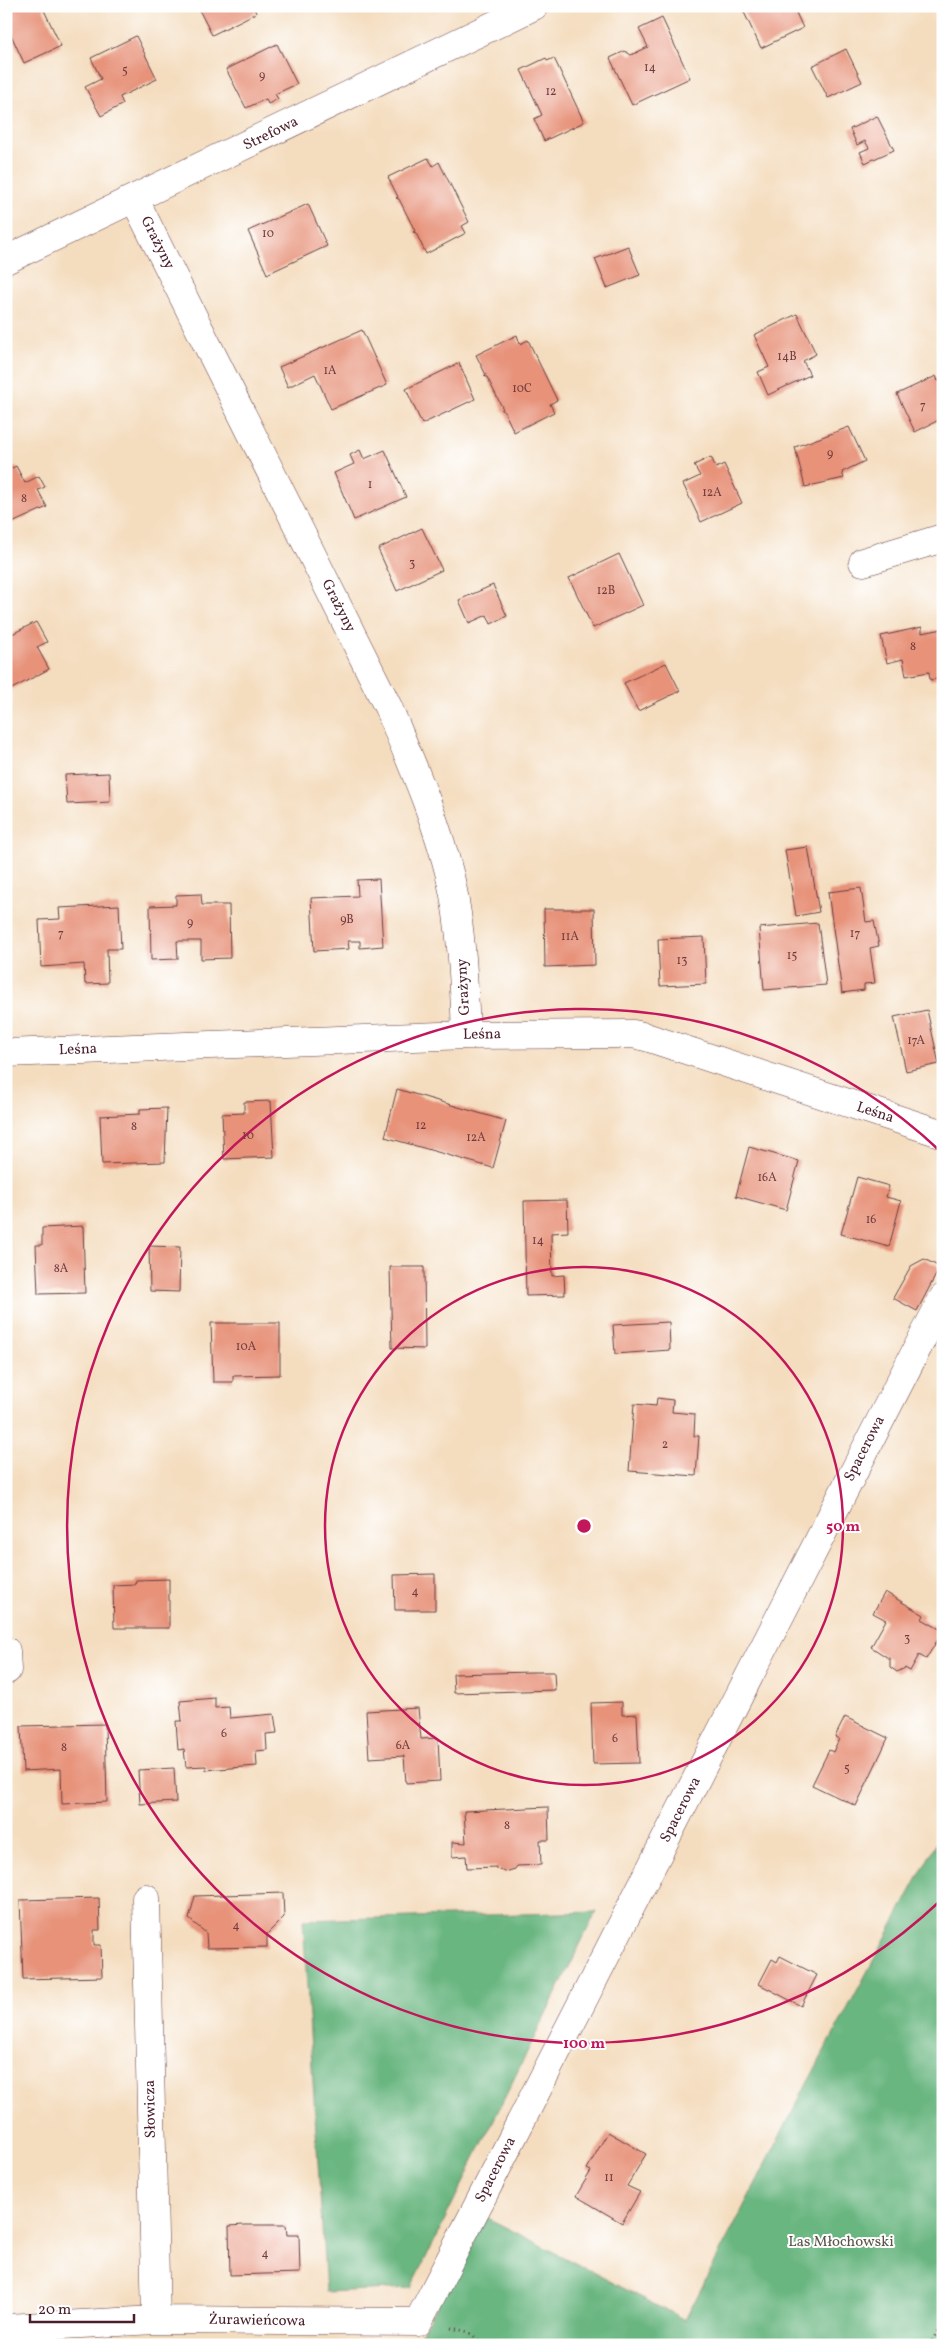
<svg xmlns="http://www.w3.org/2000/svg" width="949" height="2351" font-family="Vollkorn,serif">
<rect width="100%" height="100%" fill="#fff"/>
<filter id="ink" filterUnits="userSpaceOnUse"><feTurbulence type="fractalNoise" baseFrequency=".02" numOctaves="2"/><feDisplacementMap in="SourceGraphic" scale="10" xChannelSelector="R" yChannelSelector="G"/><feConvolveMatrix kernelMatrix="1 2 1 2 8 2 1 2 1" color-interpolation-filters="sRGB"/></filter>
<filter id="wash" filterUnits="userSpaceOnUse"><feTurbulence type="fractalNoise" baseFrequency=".0096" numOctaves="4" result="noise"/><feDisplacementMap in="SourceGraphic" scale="20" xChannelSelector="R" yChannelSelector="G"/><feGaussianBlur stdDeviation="1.12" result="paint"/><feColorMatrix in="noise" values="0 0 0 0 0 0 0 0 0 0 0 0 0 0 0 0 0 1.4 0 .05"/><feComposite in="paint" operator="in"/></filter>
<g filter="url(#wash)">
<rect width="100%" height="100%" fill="#f4ddbf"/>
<path fill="#69b680" stroke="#5a6a56" d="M943,1831V2345H415L484,2216L685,2320L808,2082Z
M596,1912L411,2288L326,2292L303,1920Z"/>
<g id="blocks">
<path fill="#e79279" d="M9,6H42L61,46L24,63L6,24V8Z
M197,6H253L256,13L212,35Z
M741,6H793L803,28L761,48Z
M662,18L690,78L632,105L610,58L625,51L631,55L648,47L639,29Z
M136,36L157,79L120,97L123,104L101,116L85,87L101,79L91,58Z
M277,44L297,84L275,94L278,99L268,104L266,99L246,108L226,69Z
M846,49L862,82L828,98L812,66Z
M546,58L547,61L554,58L584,122L544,141L534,119L542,115L521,70Z
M877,116L894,150L865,163L860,152L869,148L865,141L857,145L850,129Z
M428,158L433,166L439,162L469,222L462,226L466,233L426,254L416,233L413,232L415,231L399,199L396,198L398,197L388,177Z
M308,204L327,246L267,274L248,231Z
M628,246L640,275L607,288L595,259Z
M797,314L816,354L803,361L810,375L768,395L758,372L769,367L754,335Z
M362,330L387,385L331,409L315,374L288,387L279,367Z
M517,335L520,344L528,340L557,400L550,404L554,412L514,432L504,411L501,410L503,409L487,377L484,376L486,375L476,355Z
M459,363L475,399L422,424L406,389Z
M936,376L938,381L943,379V418L915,432L897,394Z
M849,427L865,461L842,472L844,478L805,487L795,447Z
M360,450L364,459L385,450L406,497L354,520L334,473L354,464L350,455Z
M711,457L716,468L724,464L742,503L701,522L683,484L700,476L694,465Z
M16,466L25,483L39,476L45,487L38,490L47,507L10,524L6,516V471Z
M422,528L442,570L397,591L378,549Z
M619,554L643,605L593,628L569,578Z
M493,585L507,616L491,624L487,615L469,623L459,600Z
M36,622L47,642L37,647L49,669L6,692V637Z
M922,627V633L943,629V678L930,680L929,672L906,676L903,659L887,663L881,636Z
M666,663L680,691L638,711L624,683Z
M109,773L110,802L67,804L65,775Z
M808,847L819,912L796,916L785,850Z
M379,879L383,946L360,948V941H348L349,949L314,951L311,898L358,896L357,880Z
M861,888L866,922L874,921L879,946L870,948L875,983L864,984V990L842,993L828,892Z
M201,894L202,905H229L230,958L201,959V941H177L178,959L151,960L150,906L176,905V895Z
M119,905L121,949H107L108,983L85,984L84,964L41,967L39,920L60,919L59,908Z
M544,909H594L595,965L545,967Z
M818,923L826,985L764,990L759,928Z
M704,937L706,984L660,986L658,939Z
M927,1010L939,1064L906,1071L894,1017Z
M397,1089L506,1121L493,1168L385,1137Z
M271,1101L274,1157L224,1159L222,1114L244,1113V1102Z
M167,1108L165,1162L102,1164L100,1116L140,1114V1109Z
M749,1147L799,1161L786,1210L736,1196Z
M857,1177L889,1186L886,1197L901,1201L889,1247L841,1234Z
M567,1200L568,1232L551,1233L552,1276L564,1275L565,1295L526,1296L524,1201Z
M83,1226L85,1293L38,1294L36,1245H42V1228Z
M149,1246L180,1247L179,1292L150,1291Z
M924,1259L940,1267L917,1311L893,1298L911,1266Z
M390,1267H424L425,1349L392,1348Z
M669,1322L670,1350L615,1354L613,1325Z
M211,1323H280V1375L233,1376V1382H213Z
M657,1398L673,1400L672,1412L695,1414L694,1436H699L696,1476L629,1471L634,1404L656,1406Z
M435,1574V1610H395L394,1575Z
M169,1579V1628H114L113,1585L135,1584L136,1580Z
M885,1592L924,1615L922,1619L943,1631L926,1659L919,1655L910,1671L905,1668L897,1672L890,1667V1659L871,1647L886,1620L873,1613Z
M533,1672H554L555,1690L454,1693L453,1674Z
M215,1698V1708L229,1707L230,1718L274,1714L277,1733L266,1734L267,1750L256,1751L257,1766L206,1770V1766L186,1767L184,1749L178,1750L176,1721H182L180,1701Z
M622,1702V1715L637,1714L639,1763L593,1764L591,1703Z
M418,1708L421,1739L438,1738L440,1781L406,1783L404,1756L369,1758L366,1711Z
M845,1717L888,1738L856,1806L812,1785L829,1750L833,1752L839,1739L835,1737Z
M105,1724L107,1802L62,1804L61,1769L23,1771L21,1726Z
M174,1768L176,1802L140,1804L138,1770Z
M548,1807L549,1840H540L541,1865L517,1866L515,1869L505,1872L496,1869V1867L467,1868L466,1856L452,1857V1842L466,1843L464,1811Z
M283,1893L284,1917L267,1934V1947L207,1948L206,1933L189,1919L195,1896Z
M99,1898L100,1930H94V1945H101L102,1977L23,1979L20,1900Z
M780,1956L817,1975L801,2006L759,1984L772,1959L777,1962Z
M608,2132L646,2154L627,2186L640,2192L622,2223L576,2196L591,2171L587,2169Z
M244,2225H286L287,2235H299L300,2273L230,2275L229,2226Z"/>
</g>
</g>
<g filter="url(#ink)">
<use href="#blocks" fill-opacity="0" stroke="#643c41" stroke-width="1"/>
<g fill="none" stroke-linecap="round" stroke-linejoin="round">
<g stroke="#643c41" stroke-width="29">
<path id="minor" d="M135,200L388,707C411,762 436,818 450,876C462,928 464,982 466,1035
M6,260L534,6
M863,562L943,538
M6,1053L466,1035L633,1034L646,1037L943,1134
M6,1651L7,1670
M146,1898L156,2320
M6,2328L156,2320L418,2322L943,1298"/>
</g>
<path stroke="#643c41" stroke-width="3" stroke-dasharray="1 4" stroke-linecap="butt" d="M451,2328L469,2332L484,2345
M930,2345L940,2327L943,2326"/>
<use href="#minor" stroke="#fff" stroke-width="28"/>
</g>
</g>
<g fill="none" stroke="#c2185b" stroke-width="2.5">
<circle cx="584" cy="1526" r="259"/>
<path d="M940 1901A517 517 0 1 1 940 1151"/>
</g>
<g text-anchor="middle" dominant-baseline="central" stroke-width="4" stroke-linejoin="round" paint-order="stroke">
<g font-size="12" fill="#713c3e">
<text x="650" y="68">14</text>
<text x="125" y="71">5</text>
<text x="262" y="76">9</text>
<text x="551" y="92">12</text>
<text x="268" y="234">10</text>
<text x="787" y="357">14B</text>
<text x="330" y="371">1A</text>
<text x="522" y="389">10C</text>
<text x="923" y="406">7</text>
<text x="830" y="454">9</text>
<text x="370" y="485">1</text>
<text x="712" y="493">12A</text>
<text x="24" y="499">8</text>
<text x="412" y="564">3</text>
<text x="606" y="591">12B</text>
<text x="913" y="647">8</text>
<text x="347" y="920">9B</text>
<text x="190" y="923">9</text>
<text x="61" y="934">7</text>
<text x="855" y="934">17</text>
<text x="570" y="937">11A</text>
<text x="792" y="956">15</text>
<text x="682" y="961">13</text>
<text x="916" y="1041">17A</text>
<text x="421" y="1126">12</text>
<text x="134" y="1127">8</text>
<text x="248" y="1136">10</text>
<text x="476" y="1138">12A</text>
<text x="767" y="1178">16A</text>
<text x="871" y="1220">16</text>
<text x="538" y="1241">14</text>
<text x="61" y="1269">8A</text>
<text x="246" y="1347">10A</text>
<text x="665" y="1445">2</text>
<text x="415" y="1592">4</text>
<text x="907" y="1639">3</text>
<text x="224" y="1734">6</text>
<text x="615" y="1739">6</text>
<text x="403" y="1746">6A</text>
<text x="64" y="1748">8</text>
<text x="847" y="1769">5</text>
<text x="507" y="1826">8</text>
<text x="236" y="1926">4</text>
<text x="609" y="2178">11</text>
<text x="265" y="2254">4</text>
</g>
<g font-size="15" fill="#4a1f2b" stroke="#fff">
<text transform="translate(271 134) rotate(-26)">Strefowa</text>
<text transform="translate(157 243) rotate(63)">Grażyny</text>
<text transform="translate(338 606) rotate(63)">Grażyny</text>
<text transform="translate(464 987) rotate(-93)">Grażyny</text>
<text transform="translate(482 1035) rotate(-1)">Leśna</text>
<text transform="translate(78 1050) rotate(-2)">Leśna</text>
<text transform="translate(875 1113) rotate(18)">Leśna</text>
<text transform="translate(865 1449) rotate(-63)">Spacerowa</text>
<text transform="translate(681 1810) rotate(-63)">Spacerowa</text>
<text transform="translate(151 2109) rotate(-91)">Słowicza</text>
<text transform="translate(496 2170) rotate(-63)">Spacerowa</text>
<text transform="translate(257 2321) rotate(1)">Żurawieńcowa</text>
</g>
<g font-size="15" fill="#5b564b" stroke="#fff">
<text x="841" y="2242">Las Młochowski</text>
</g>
</g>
<circle cx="584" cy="1526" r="8" fill="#c2185b" stroke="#fff" stroke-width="2.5"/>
<g font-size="15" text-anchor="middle" font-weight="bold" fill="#c2185b" stroke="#fff" stroke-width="4" stroke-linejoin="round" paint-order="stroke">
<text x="843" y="1531">50 m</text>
<text x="584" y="2048">100 m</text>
</g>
<rect width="949" height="2351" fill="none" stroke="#fff" stroke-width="25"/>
<path d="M30 2314v8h104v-8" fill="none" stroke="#4a1f2b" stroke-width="2.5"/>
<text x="38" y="2314" font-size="15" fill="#4a1f2b" stroke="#ffffff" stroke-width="4" paint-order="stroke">20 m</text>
</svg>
